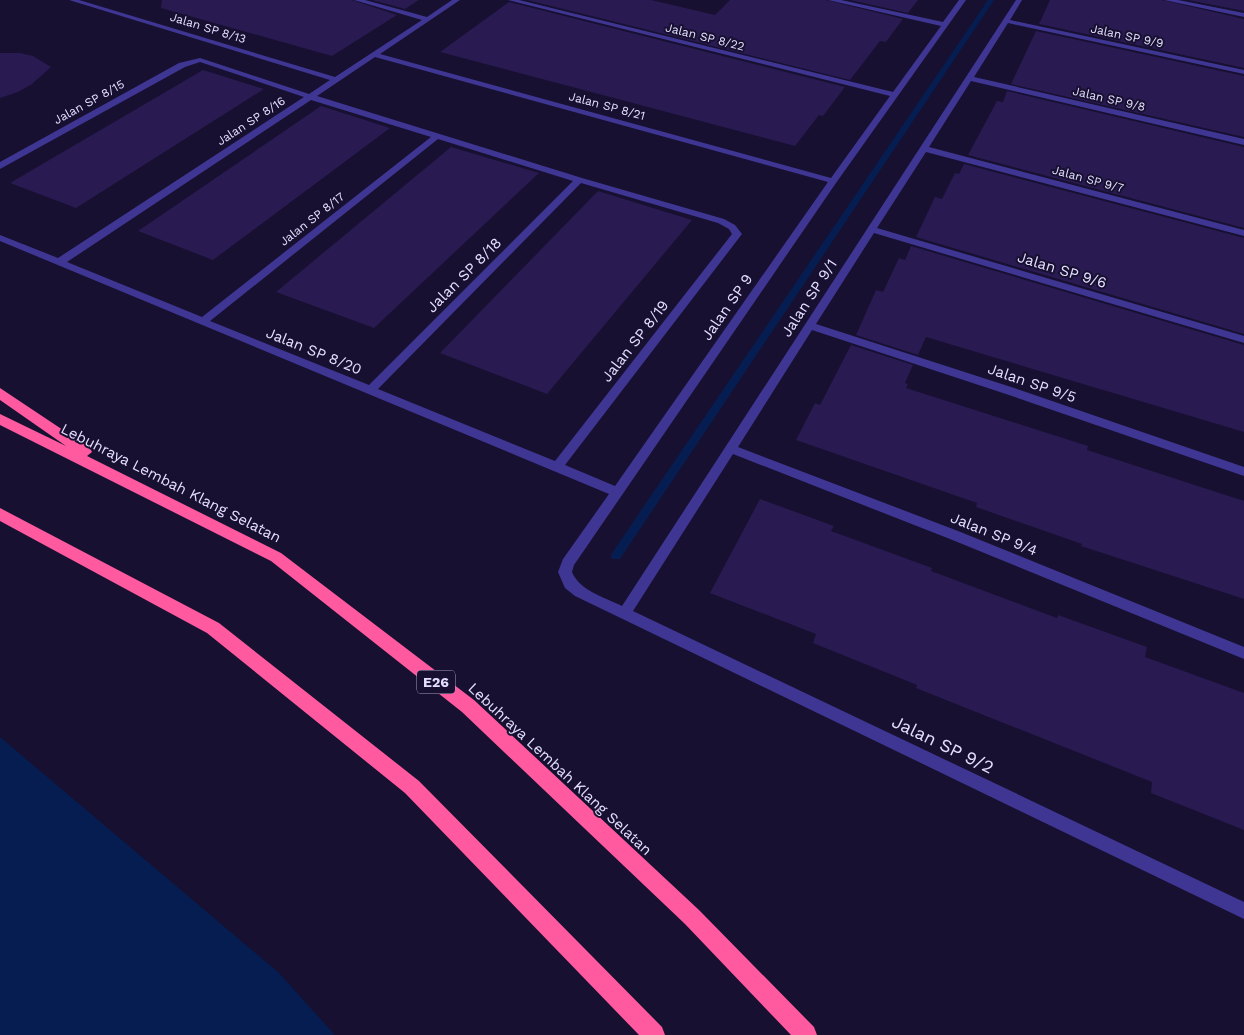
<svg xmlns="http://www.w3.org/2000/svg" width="1244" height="1035" font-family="'Work Sans',sans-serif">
<rect width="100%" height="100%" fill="#171030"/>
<path fill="#061d52" d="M0,737L278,972L335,1035H0Z"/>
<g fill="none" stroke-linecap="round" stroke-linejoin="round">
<path fill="#061d52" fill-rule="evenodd" d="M988,0H994L620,559H612L611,556L612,553Z"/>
</g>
<path fill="#291a52" d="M162,0H352L397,15L332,56L161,8Z
M372,0H419L405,9Z
M527,0H651L715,15L730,0H826L903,19L886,42L880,41L850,80Z
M850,0H918L908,13Z
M1050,0H1162L1244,19V68L1039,24Z
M1188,0H1244V11Z
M509,2L845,87L823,116L819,115L795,146L440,52Z
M1036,31L1244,76V137L1011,84Z
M0,53H20L33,56L51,67L32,84L18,92L0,98Z
M203,70L264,89L76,208L10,183Z
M1007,91L1244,147V228L968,155L997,101L1003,102Z
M321,106L390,128L213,260L138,231Z
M451,147L539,173L374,328L276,292Z
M964,164L1244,238V334L916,237L935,197L942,199L955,173L959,174Z
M598,191L692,220L547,394L440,353Z
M911,246L1244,345V432L926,337L918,355L856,335L876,290L883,292L899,258L905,260Z
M851,345L913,365L905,383L908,384L906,388L1088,446L1087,450L1244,501V599L1081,546L1082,544L976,507L977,503L796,440L815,403L820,405Z
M760,499L834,526L831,531L932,568L931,571L1057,618L1058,615L1147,647L1145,657L1244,693V830L1151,793L1152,782L916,688L917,685L813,643L816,634L710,593Z"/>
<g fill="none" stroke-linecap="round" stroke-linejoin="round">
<path fill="#3f3693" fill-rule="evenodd" d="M69,0H79L335,77L422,20L354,0H365L427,17L452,0H460L380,54L831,178L890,96L508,0H519L893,92L941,26L828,0H841L943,22L959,0H966L836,183L574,565L572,572C580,591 604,597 622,606L1016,0H1022L1010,20L1244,70V74L1008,23L974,77L1244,139V145L971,81L929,147L1244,230V236L926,152L877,228L1244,336V343L874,233L816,324L1020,390L1244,467V476L1012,396L812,330L738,447L958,531L1244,647V659L950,539L733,454L633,611L1244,902V919L575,596L565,588L558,572L563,559L609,494L0,241V235L58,258L304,97L200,62L185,67L0,169V162L179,63L200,58L309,94L330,80ZM375,57L828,182L615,486L565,465L742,234L735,225L724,219L582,178L317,96ZM311,100L431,137L202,317L67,262ZM438,139L573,181L369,385L210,321ZM581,183L718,223L729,229L732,234L555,461L378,389Z
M1164,0H1178L1244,13V17Z"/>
<path fill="#ff599f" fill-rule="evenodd" d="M0,388L90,448L92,452L87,456L281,553L474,700L699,910L814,1027L817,1035H791L685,924L462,712L271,561L0,425V414L66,446L0,400Z
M0,508L219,623L419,781L662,1027L665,1035H639L405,793L207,633L0,521Z"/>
</g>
<g text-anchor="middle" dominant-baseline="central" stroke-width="4" stroke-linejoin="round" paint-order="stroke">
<g font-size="12" fill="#e4deff" stroke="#171030">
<text transform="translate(208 28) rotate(17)">Jalan SP 8/13</text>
<text transform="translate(1127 36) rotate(12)">Jalan SP 9/9</text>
<text transform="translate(705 37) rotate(14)">Jalan SP 8/22</text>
<text transform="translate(1109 99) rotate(13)">Jalan SP 9/8</text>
<text transform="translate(89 102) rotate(-29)">Jalan SP 8/15</text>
<text transform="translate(607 106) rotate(15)">Jalan SP 8/21</text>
<text transform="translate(251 121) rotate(-33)">Jalan SP 8/16</text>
<text transform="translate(1088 179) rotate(15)">Jalan SP 9/7</text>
<text transform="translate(312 219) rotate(-38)">Jalan SP 8/17</text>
</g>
<rect fill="#171030" stroke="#a6a0c1" stroke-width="1" x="417" y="670.5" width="38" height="23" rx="4"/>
<g font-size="14" font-weight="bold" fill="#e4deff">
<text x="436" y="682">E26</text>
</g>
<g font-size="15" fill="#e4deff" stroke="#171030">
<text transform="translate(1062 270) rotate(17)">Jalan SP 9/6</text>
<text transform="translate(464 275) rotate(-45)">Jalan SP 8/18</text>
<text transform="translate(809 298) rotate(-57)">Jalan SP 9/1</text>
<text transform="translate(727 307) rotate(-55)">Jalan SP 9</text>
<text transform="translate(635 341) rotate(-52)">Jalan SP 8/19</text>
<text transform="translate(314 351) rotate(22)">Jalan SP 8/20</text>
<text transform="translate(1032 383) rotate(19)">Jalan SP 9/5</text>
<text transform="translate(171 483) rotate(27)">Lebuhraya Lembah Klang Selatan</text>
<text transform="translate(994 534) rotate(22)">Jalan SP 9/4</text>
<text transform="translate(560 769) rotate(43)">Lebuhraya Lembah Klang Selatan</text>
</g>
<g font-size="18" fill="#e4deff" stroke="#171030">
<text transform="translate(943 744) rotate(26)">Jalan SP 9/2</text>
</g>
</g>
</svg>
